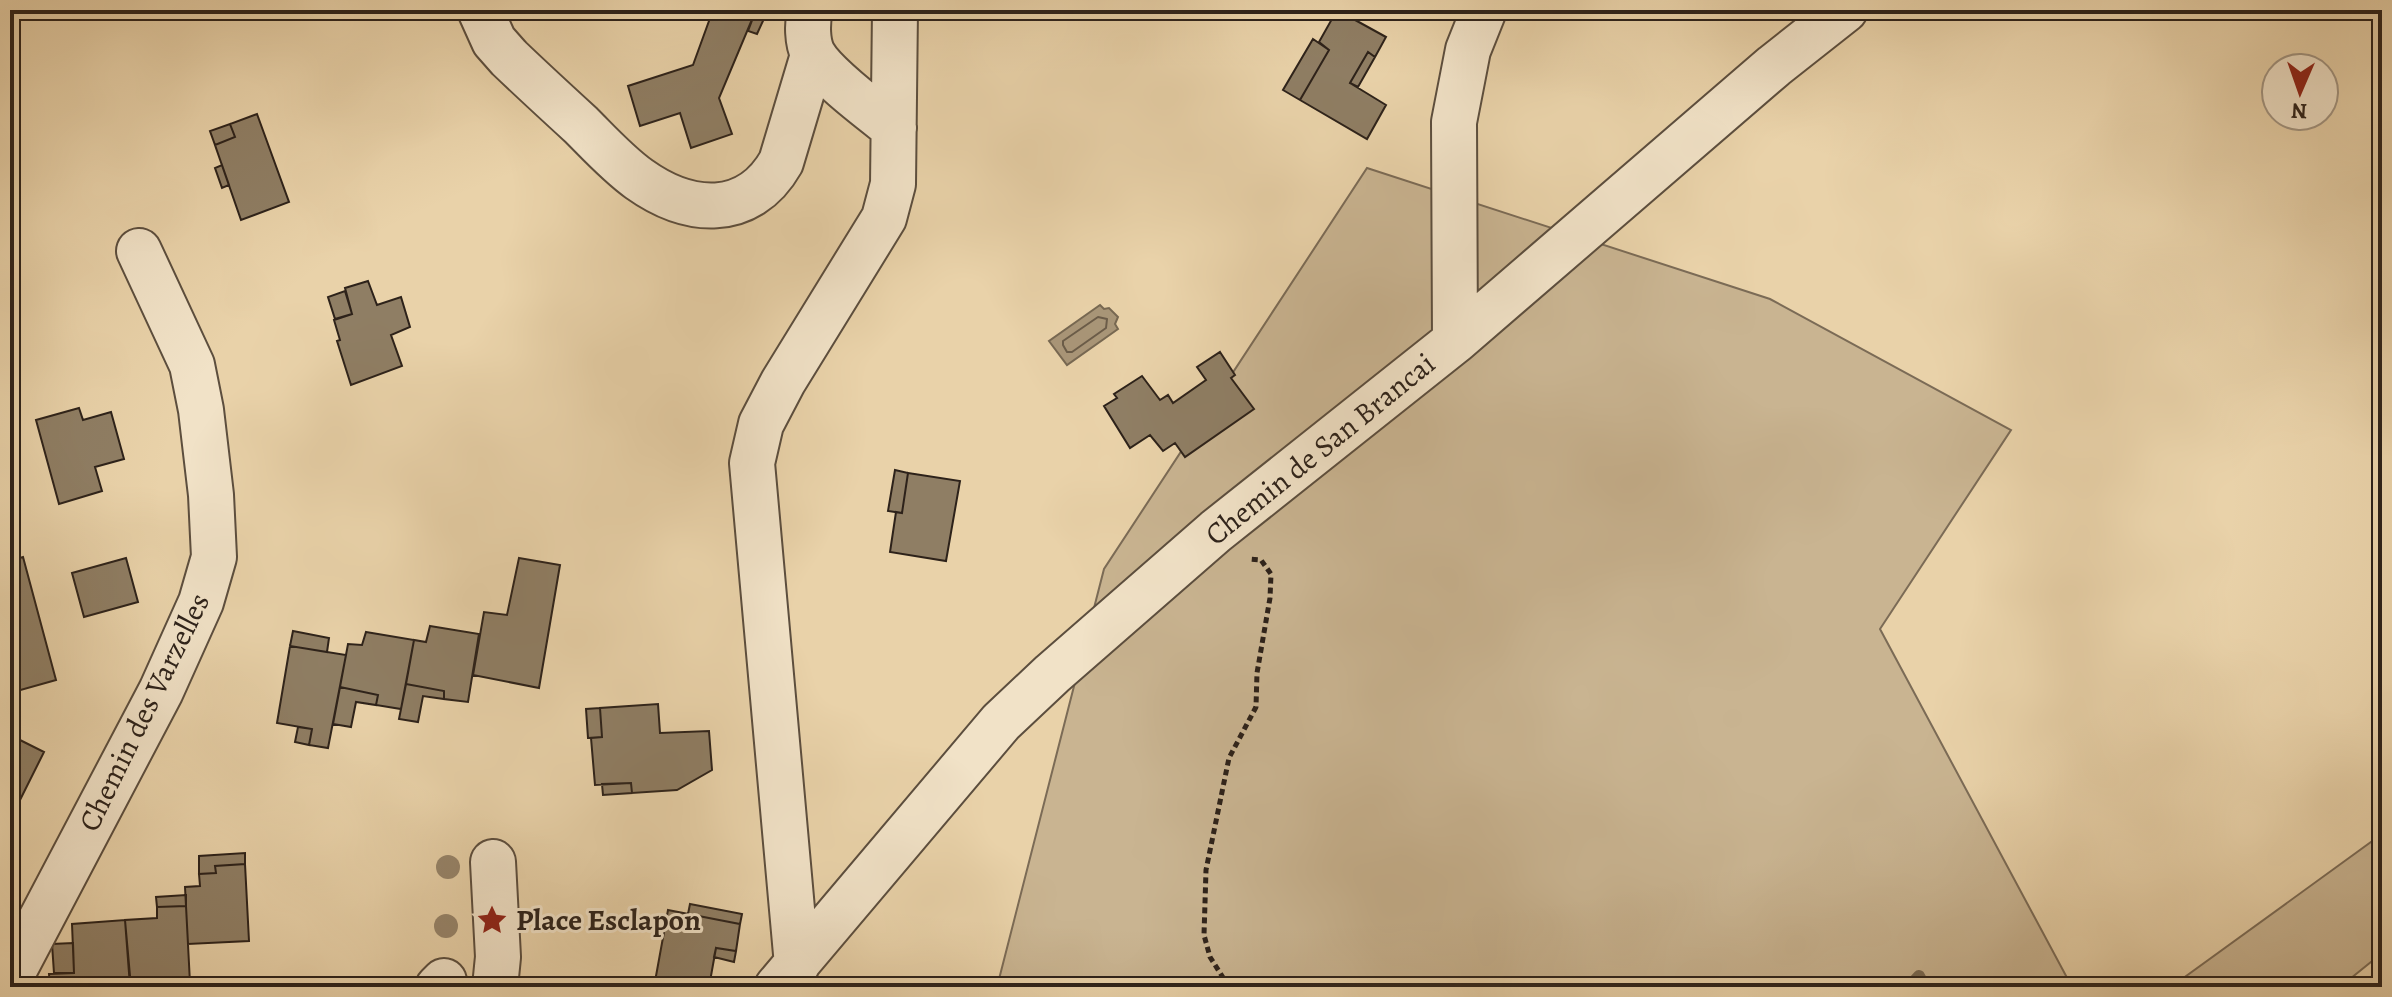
<svg xmlns="http://www.w3.org/2000/svg" width="2392" height="997" font-family="Alegreya,serif">
<rect width="100%" height="100%" fill="#e9d2a9"/>
<filter id="stains"><feTurbulence type="fractalNoise" baseFrequency=".0025" numOctaves="4"/><feColorMatrix values="0 0 0 0 .2 0 0 0 0 .09 0 0 0 0 .02 0 0 0 .5 -.17"/></filter>
<radialGradient id="worn" r=".72"><stop offset=".6" stop-color="#630" stop-opacity="0"/><stop offset="1" stop-color="#630" stop-opacity=".3"/></radialGradient>
<path fill="#c9b491" stroke="#7b6b56" stroke-width="2" d="M1367,168L1770,299L2011,430L1880,629L2072,987H997L1104,569Z
M2382,834V953L2340,987H2171Z"/>
<path fill="#a99678" stroke="#776852" stroke-width="2" d="M1100,305L1104,309L1109,308L1118,317L1115,324L1118,329L1067,365L1049,341Z"/>
<g fill="none" stroke-linecap="round" stroke-linejoin="round">
<path stroke="#6b5c49" stroke-width="2" d="M1098,317L1107,319L1106,328L1072,352H1067L1063,345V341Z"/>
<path stroke="#776852" stroke-width="12" d="M1909,987L1919,976L1925,987"/>
</g>
<path fill="#8f7e64" stroke="#2d221a" stroke-width="2" d="M713,10H756L719,98L732,134L691,148L680,113L640,126L628,86L693,65Z
M756,10L767,12L757,34L748,31Z
M1337,10L1386,37L1375,57L1368,52L1350,83L1386,105L1367,139L1300,100L1329,50L1319,42Z
M1313,39L1329,50L1300,100L1283,90Z
M1368,52L1375,57L1358,87L1350,83Z
M257,114L289,202L241,220L215,145L235,137L230,124Z
M230,124L235,137L215,145L210,131Z
M222,165L229,185L222,188L215,168Z
M368,281L377,305L401,297L410,327L391,335L402,366L351,385L337,341L340,340L334,320L352,314L345,288Z
M345,291L352,314L335,319L328,297Z
M1220,352L1235,375L1231,378L1254,409L1185,457L1175,443L1163,451L1150,435L1130,448L1104,406L1117,398L1114,394L1142,376L1160,400L1168,395L1173,403L1206,380L1197,367Z
M79,408L83,420L111,412L124,459L95,467L102,491L59,504L36,420Z
M895,470L908,473L902,513L888,511Z
M908,473L960,481L946,561L890,552L896,512L902,513Z
M23,557L56,680L10,693V561Z
M126,558L138,602L84,617L72,573Z
M519,558L560,565L539,688L473,675L484,612L507,615Z
M430,626L479,634L468,702L444,699V691L406,684L414,640L426,642Z
M293,631L329,638L327,652L290,646Z
M366,632L414,640L401,709L376,705L378,695L340,687L348,644L362,645Z
M290,646L346,655L328,748L309,745L312,729L277,723Z
M406,684L444,691V699L423,696L418,722L399,719Z
M340,687L378,695L376,705L356,702L351,727L333,724Z
M658,704L660,733L709,731L712,770L677,790L632,793L631,783L595,785L591,738L602,737L600,708Z
M600,708L602,737L588,738L586,709Z
M298,727L312,729L309,745L295,742Z
M10,735L44,752L10,820Z
M631,783L632,793L603,795L602,784Z
M245,853V864L215,866L216,873L199,874V856Z
M245,864L249,941L188,944L185,887L200,886L199,874L216,873L215,866Z
M186,895V906L157,907L156,897Z
M690,904L742,914L740,924L688,914Z
M186,906L190,983L130,986L125,920L157,918V907Z
M668,910L740,924L736,951L716,948L709,987H654Z
M125,920L131,987H50L49,974L74,973L72,924Z
M73,943L74,973H54L52,944Z
M716,948L736,951L734,962L714,957Z"/>
<g fill="none" stroke-linecap="round" stroke-linejoin="round">
<g stroke="#5c4e3e" stroke-width="48">
<path id="minor" d="M480,10L494,41L509,58C533,81 557,103 581,125C599,143 618,164 639,179C688,214 748,220 781,162L813,55
M810,10C807,23 807,42 813,54C825,76 874,112 894,128
M1455,341L1454,122L1468,50L1484,10
M493,862L498,957L495,987
M797,965L752,463L761,424L783,382L884,218L893,184L895,10
M10,978L161,691L201,602L214,557L211,495L201,410L192,365L139,251
M438,987L444,981
M777,987L1001,722L1052,674L1216,531L1455,341L1774,66L1845,10"/>
</g>
<path stroke="#2d221a" stroke-width="5" stroke-dasharray="6 4" stroke-linecap="butt" d="M1229,987L1210,957L1204,935L1206,870L1229,758L1256,707L1257,673L1270,598L1271,574L1261,560L1249,559"/>
<use href="#minor" stroke="#f1e2c7" stroke-width="44"/>
</g>
<g fill="#97856b">
<circle cx="448" cy="867" r="12"/>
<circle cx="446" cy="926" r="12"/>
</g>
<defs>
<g id="sight-bare" transform="scale(2.4)"><path d="M0-6L1.8-2.2L6-1.7L2.9 1.2L3.7 5.4L0 3.3L-3.7 5.4L-2.9 1.2L-6-1.7L-1.8-2.2Z" fill="#8f2418" stroke="#f1e2c7" stroke-width="2.5" paint-order="stroke"/></g>
</defs>
<g fill-rule="evenodd">
<use href="#sight-bare" x="492" y="920"/>
</g>
<g text-anchor="middle" dominant-baseline="central" stroke-width="6" stroke-linejoin="round" paint-order="stroke">
<g font-size="30" fill="#2d221a" stroke="#f1e2c7">
<text transform="translate(1320 449) rotate(-39)">Chemin de San Brancai</text>
<text transform="translate(144 712) rotate(-64)">Chemin des Varzelles</text>
</g>
<g font-size="30" font-weight="bold" fill="#2d221a" stroke="#f1e2c7" text-anchor="start">
<text x="516" y="920">Place Esclapon</text>
</g>
</g>
<rect width="2392" height="997" fill="none" stroke="#e9d2a9" stroke-width="40"/>
<rect x="12" y="12" width="2368" height="973" fill="none" stroke="#2d221a" stroke-width="4"/>
<rect x="20" y="20" width="2352" height="957" fill="none" stroke="#2d221a" stroke-width="2"/>
<g transform="translate(2300 92) rotate(182)"><circle r="38" fill="#f1e2c7" stroke="#a39582" stroke-width="2"/>
<path d="M0-6L14 30L0 20L-14 30Z" fill="#8f2418"/>
<text y="-12" font-size="22" font-weight="bold" text-anchor="middle" fill="#2d221a">N</text>
</g>
<rect width="100%" height="100%" filter="url(#stains)"/>
<rect width="100%" height="100%" fill="url(#worn)"/>
</svg>
